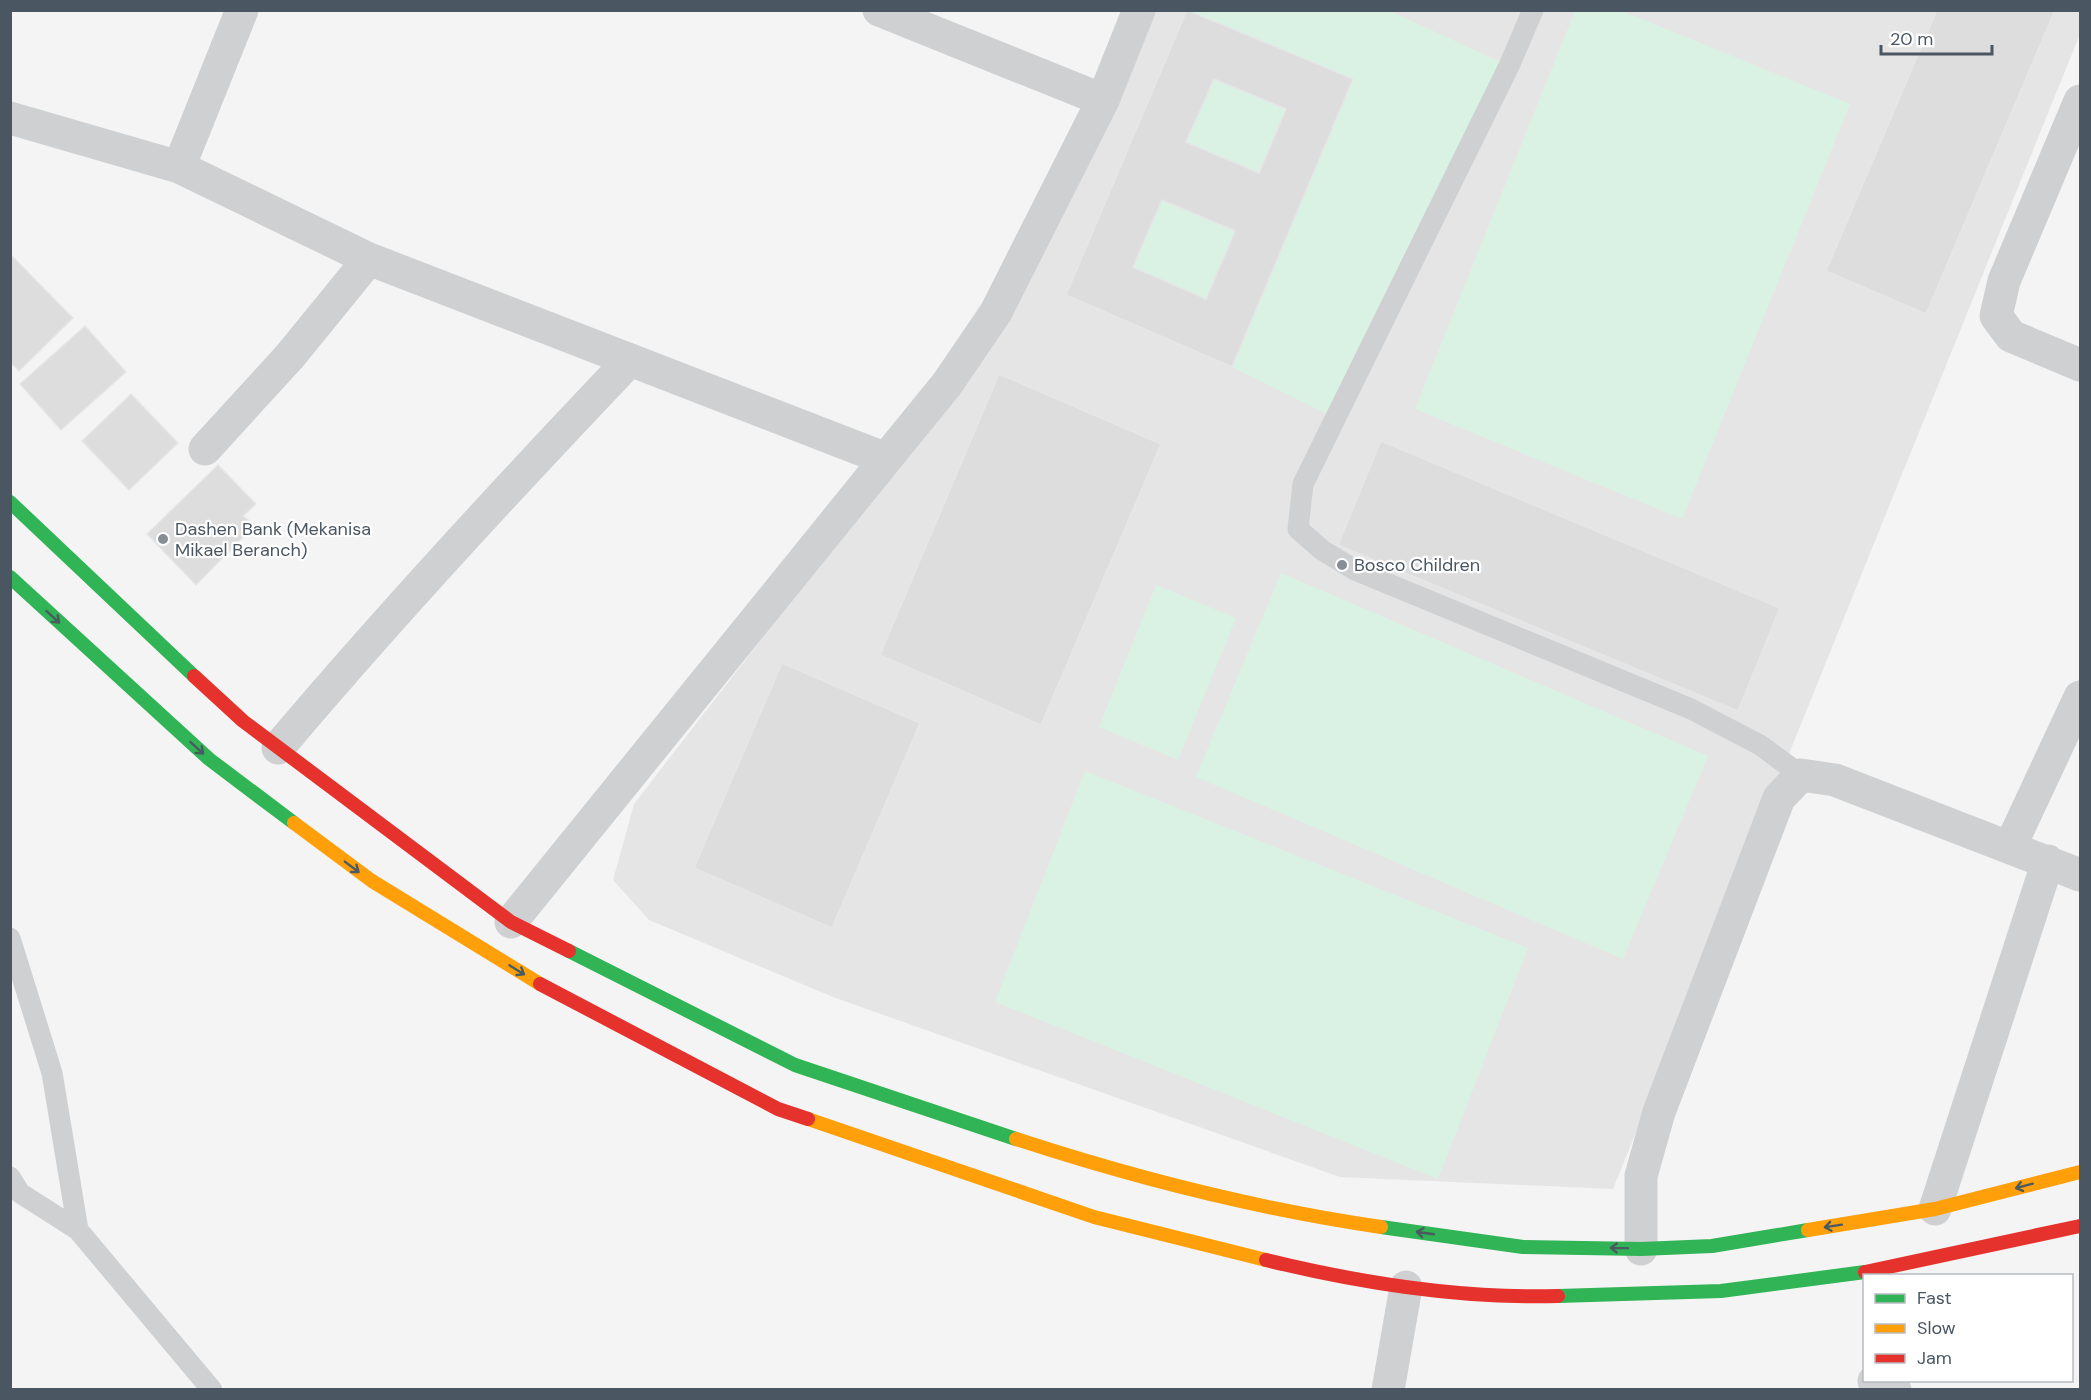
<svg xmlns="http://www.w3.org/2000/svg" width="2091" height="1400" font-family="'DM Sans',sans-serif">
<rect width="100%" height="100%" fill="#f4f4f4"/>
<path fill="#e6e5e6" d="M1148,11H2080V34L1613,1189L1340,1177L833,997L649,920L613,880L634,804L1004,325Z"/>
<path fill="#d9f2e3" d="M1189,11H1390L1509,66L1337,419L1232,367L1352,79Z
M1575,11H1622L1850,104L1682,519L1415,409Z
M1214,79L1286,109L1259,173L1186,142Z
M1162,200L1235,231L1206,299L1133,267Z
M1281,573L1708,756L1623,959L1196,777Z
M1156,585L1236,618L1178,760L1099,727Z
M1085,771L1528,948L1438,1179L995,1002Z"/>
<path fill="#ddddde" stroke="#e5e6e7" stroke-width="1.5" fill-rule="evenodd" d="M1187,10L1353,79L1232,367L1066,295ZM1214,79L1286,109L1259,173L1186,142ZM1162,200L1235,231L1206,299L1133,267Z
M1937,10H2055L1926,314L1826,271Z
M10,254L73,318L19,371L10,362Z
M85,326L126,372L61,430L20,384Z
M999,374L1161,444L1041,725L880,655Z
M131,394L178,443L129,490L82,441Z
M1381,441L1780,608L1738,711L1338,545Z
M218,465L256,504L243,516L255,525L196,585L147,534Z
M782,663L920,723L832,928L694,868Z"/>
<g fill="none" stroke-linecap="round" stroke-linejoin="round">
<path stroke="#ced0d2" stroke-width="21" d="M1533,10L1509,66L1303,484L1298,529L1322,550L1355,570L1691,709L1760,745L1801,775
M10,938L52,1073L78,1230
M10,1177L20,1193L78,1230L212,1390"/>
<path stroke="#ced0d2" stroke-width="33" d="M879,10L1103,100
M2080,101L2004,281L1996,316L2011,336L2080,365
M10,118L179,167L369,259L886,459L947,384L996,312L1103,100L1139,10
M179,167L242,10
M205,449L290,356L369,259
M278,748C391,614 509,487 630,360
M2010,847L2080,697
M511,922L886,459
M1935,1209L2048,861
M1641,1249V1176L1659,1112L1779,798L1801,775L1835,780L2080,875
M1874,1381L1895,1390
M1388,1390L1406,1287"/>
<path stroke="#30b455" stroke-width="14" d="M10,502L194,676
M10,577L209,759L294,823
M569,951L795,1065L1016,1139
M1381,1227L1523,1247L1641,1249L1712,1246L1808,1230
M1558,1296L1721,1291L1865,1272"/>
<path stroke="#ff9f0a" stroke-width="14" d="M294,823L372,881L540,984
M808,1119L1094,1217L1266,1260
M1016,1139C1135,1178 1257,1209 1381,1227
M1808,1230L1935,1209L2080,1172"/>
<path stroke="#e5322d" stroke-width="14" d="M194,676L243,721L511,922L569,951
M540,984L778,1109L808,1119
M1266,1260C1360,1283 1460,1299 1558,1296
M1865,1272L2080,1226"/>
</g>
<defs><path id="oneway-shaft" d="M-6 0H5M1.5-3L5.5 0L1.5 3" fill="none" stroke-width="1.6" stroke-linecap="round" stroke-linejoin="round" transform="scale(1.5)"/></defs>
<g stroke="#495b60">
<use href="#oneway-shaft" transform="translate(53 617) rotate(42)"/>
<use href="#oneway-shaft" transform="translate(197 748) rotate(42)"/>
<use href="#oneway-shaft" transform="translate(352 867) rotate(37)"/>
<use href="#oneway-shaft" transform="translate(517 970) rotate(32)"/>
<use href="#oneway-shaft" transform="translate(2024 1186) rotate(165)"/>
<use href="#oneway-shaft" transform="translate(1833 1226) rotate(171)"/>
<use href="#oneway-shaft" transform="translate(1425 1233) rotate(-172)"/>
<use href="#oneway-shaft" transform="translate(1619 1248) rotate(-179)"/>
</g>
<g fill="#868d94" stroke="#fff" stroke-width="2">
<circle cx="163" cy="539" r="6"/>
<circle cx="1342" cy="565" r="6"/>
</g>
<g text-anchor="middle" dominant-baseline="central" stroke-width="4.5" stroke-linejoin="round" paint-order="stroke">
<g font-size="18" fill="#4a5661" stroke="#fff" text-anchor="start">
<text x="175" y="529">Dashen Bank (Mekanisa<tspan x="175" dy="21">Mikael Beranch)</tspan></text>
<text x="1354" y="565">Bosco Children</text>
</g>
</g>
<rect width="2091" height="1400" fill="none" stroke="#4a5661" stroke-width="24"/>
<rect x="1863" y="1274" width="210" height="108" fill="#ffffff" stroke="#b7bbc0" stroke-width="1.5"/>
<rect x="1875" y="1294" width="30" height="9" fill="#30b455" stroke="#b7bbc0" stroke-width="1.5"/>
<text x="1917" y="1304" font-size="18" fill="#4a5661">Fast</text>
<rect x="1875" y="1324" width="30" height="9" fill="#ff9f0a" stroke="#b7bbc0" stroke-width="1.5"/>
<text x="1917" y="1334" font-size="18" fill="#4a5661">Slow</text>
<rect x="1875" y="1354" width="30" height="9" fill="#e5322d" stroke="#b7bbc0" stroke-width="1.5"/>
<text x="1917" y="1364" font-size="18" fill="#4a5661">Jam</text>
<path d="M1881 45v9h111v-9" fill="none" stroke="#4a5661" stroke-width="3"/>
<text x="1890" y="45" font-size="18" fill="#4a5661" stroke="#ffffff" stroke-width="4.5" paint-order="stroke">20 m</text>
</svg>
